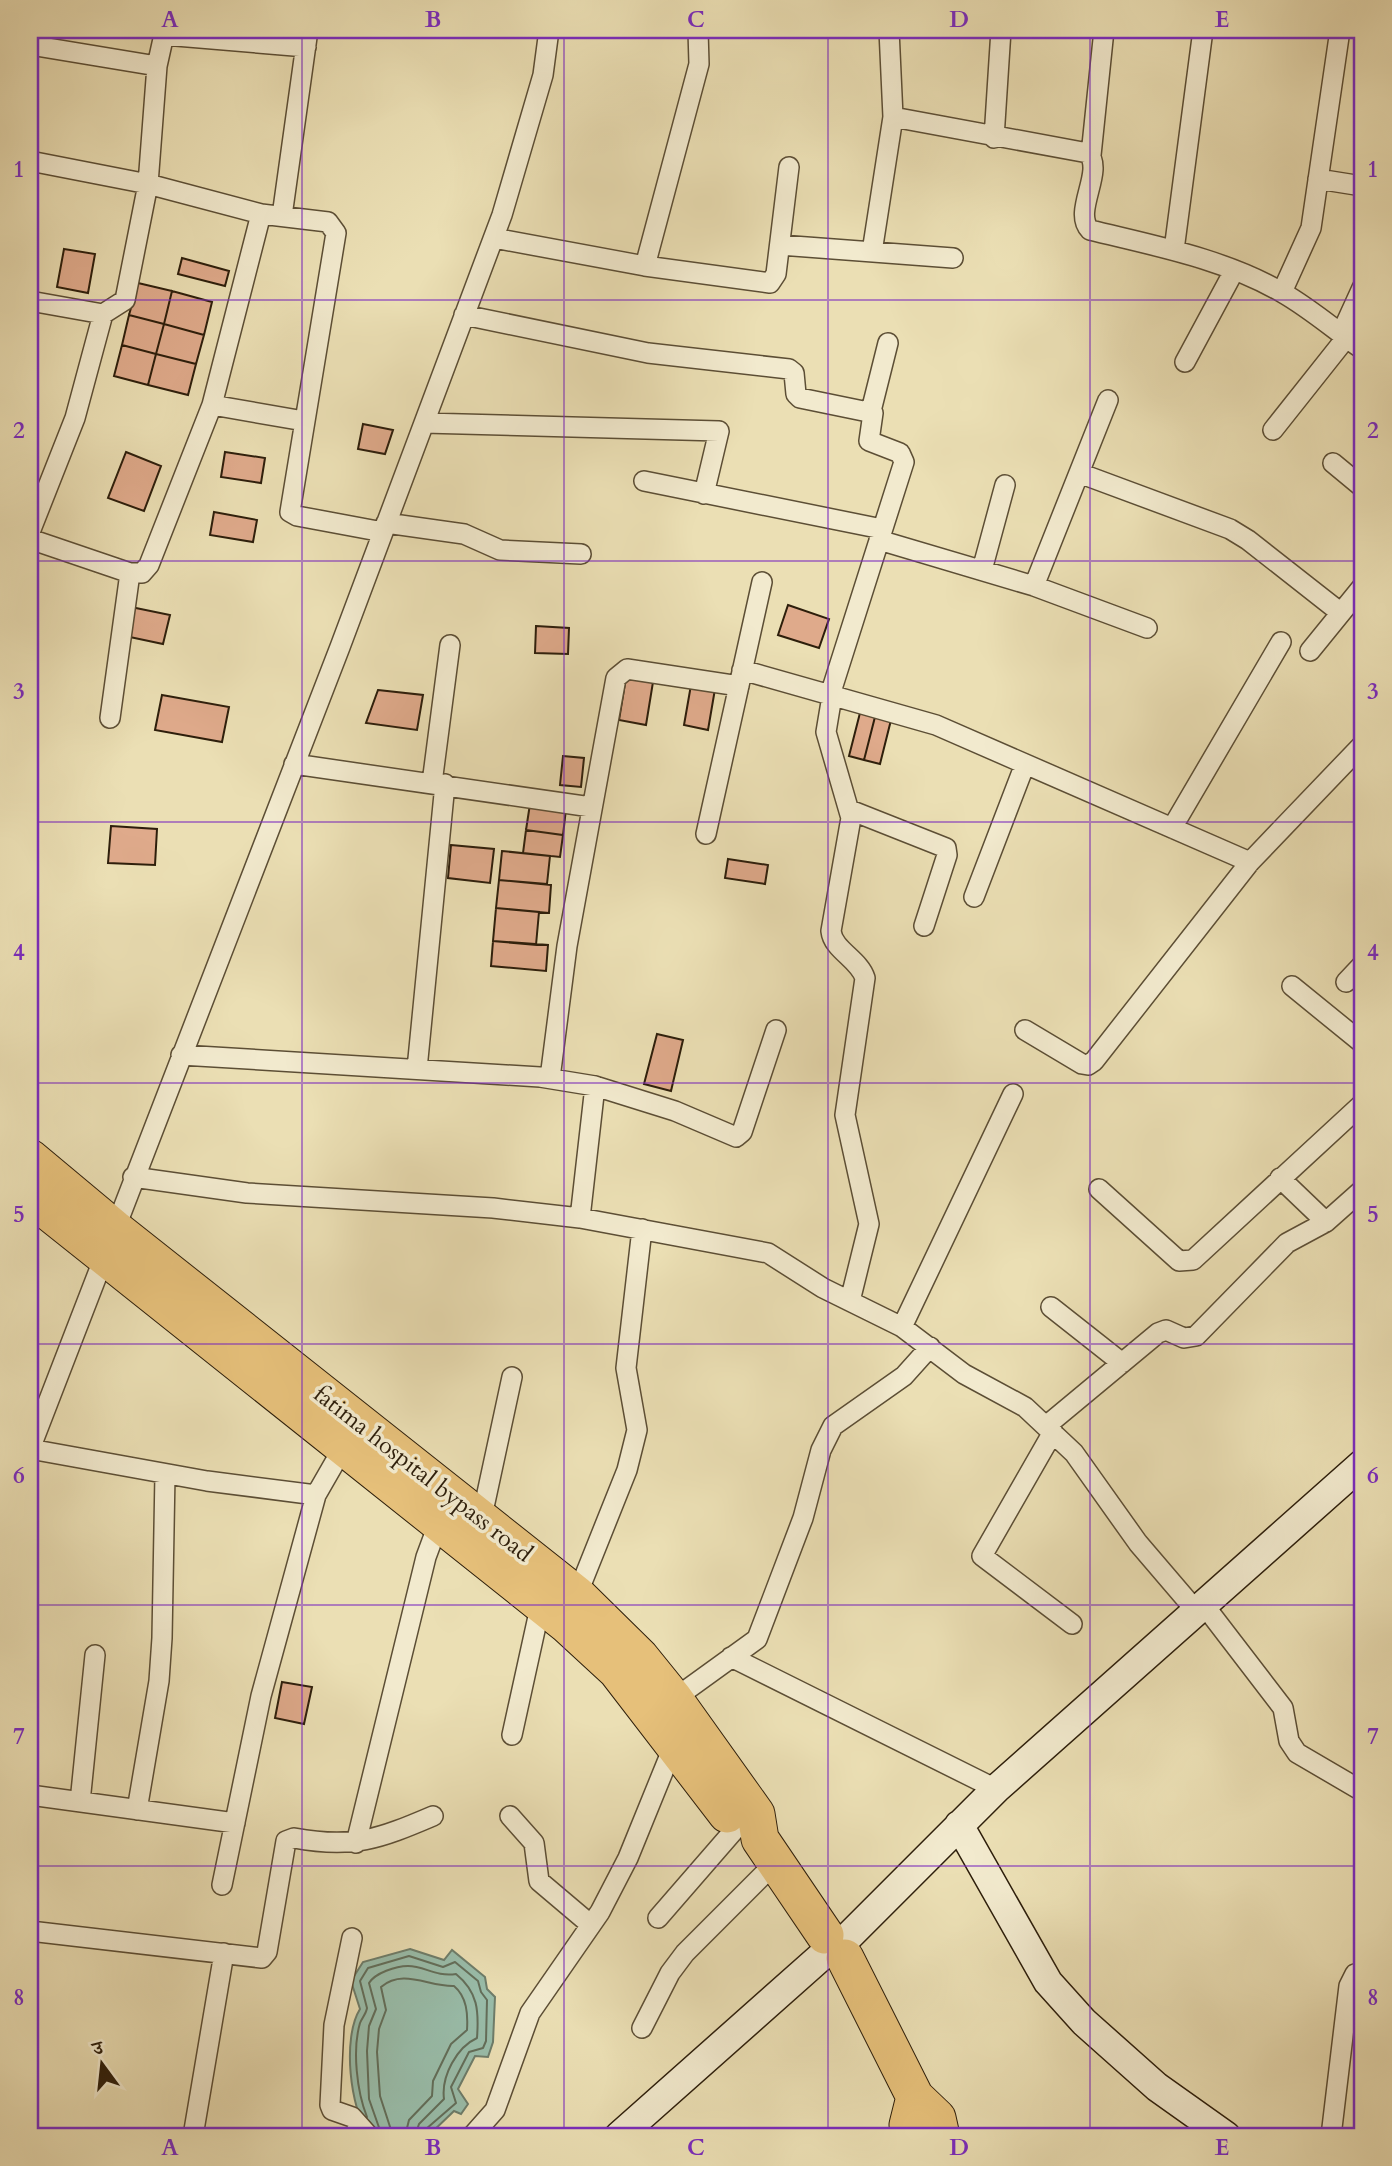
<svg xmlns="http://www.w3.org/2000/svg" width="1392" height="2166" font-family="Cardo,'Noto Serif Devanagari',serif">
<rect width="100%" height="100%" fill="#ebdfb4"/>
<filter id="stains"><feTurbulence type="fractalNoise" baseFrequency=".00286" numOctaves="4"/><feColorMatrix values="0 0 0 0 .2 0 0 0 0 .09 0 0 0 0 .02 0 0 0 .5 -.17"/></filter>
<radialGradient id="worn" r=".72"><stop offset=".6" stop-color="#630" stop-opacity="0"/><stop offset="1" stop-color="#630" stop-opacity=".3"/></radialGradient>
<path fill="#99bdaa" stroke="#6e7d6a" stroke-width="2" d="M410,1949L444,1960L452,1950L485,1977L487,1989L495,1997L493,2042L488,2057L475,2056L458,2089L468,2104L461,2114L454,2111L428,2136H369C350,2108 342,2038 360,2009L351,1981L363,1962Z"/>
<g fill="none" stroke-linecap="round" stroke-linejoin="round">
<path stroke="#636e5a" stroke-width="2" d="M367,2117C357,2092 352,2050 360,2023C362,2018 366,2014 367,2008L360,1981L368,1968L409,1956L443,1967L455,1962L478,1981L481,1992L487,2000L486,2041L483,2048L469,2052L451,2087L456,2103L426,2129L424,2136
M382,2136L369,2099L367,2051L369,2026L376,2009L369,1983C375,1973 396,1966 408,1966C425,1966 435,1977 456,1974C478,1992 479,2011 477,2038C457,2047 441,2076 444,2099L419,2124L415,2136
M393,2136L380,2096L377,2052L379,2029L386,2010L381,1987C403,1968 429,1987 454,1986C467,1997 468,2014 467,2030L451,2044L433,2081L432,2096L409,2120L405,2136"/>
</g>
<path fill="#dfaa8b" stroke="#2d1e0b" stroke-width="2" d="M64,249L95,254L88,293L57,287Z
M182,258L229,271L225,286L178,274Z
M138,283L172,291L164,324L129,315Z
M172,291L212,302L204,335L164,324Z
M129,315L164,324L156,354L122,345Z
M164,324L204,335L196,364L156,354Z
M122,345L156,354L148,385L114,376Z
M156,354L196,364L188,395L148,385Z
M363,424L393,430L385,454L358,449Z
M126,452L161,466L144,511L108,498Z
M225,452L265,458L261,483L221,477Z
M214,512L257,520L253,542L210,535Z
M788,605L829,619L819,648L778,635Z
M131,607L170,615L163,644L125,636Z
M536,626L569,628L568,654L535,653Z
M626,677L653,682L646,725L619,720Z
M691,685L715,689L708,730L684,725Z
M378,690L423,695L417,730L366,723Z
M162,695L229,707L222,742L155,730Z
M861,709L876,713L864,760L849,756Z
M876,713L892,716L880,764L864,760Z
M563,756L584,758L581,787L560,785Z
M530,804L566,809L563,835L526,830Z
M111,826L157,829L155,865L108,863Z
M526,830L563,835L560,857L523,853Z
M451,845L494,849L490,883L448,878Z
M502,851L550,856L547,884L499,880Z
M728,859L768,865L765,884L725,878Z
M499,880L551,885L549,913L496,908Z
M496,908L539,912L536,945L493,941Z
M493,941L548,945L546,971L491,966Z
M657,1034L683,1040L671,1091L644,1084Z
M282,1682L312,1687L304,1724L275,1718Z"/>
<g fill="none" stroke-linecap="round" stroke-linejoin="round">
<g stroke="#5c4e35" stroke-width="22">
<path id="street" d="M889,30L893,117L1088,153C1105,171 1072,212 1090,230C1155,246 1225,259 1283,293C1311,309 1336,331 1362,349
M164,35L306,47
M30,45L157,66
M994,138L1001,30
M1091,155L1104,30
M30,161L148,184L261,214L328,222L336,233L290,512L297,516L383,532
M1318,179L1362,186
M282,216L308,30
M494,238L645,266L770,283L776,274L789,167
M780,245L953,258
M1174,250L1203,30
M872,252L893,117
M645,266L699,64L698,30
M1282,292L1311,228L1340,30
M30,301L103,314L75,418L30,532
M103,314L125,300L148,184L157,66L165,30
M464,315L648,353L789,369L794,373L796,394L800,398L873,413L869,441L900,453L904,462L830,695
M1341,334L1362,288
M1185,362L1234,271
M212,405L304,421
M871,411L888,343
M424,423L719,431L704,494
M1273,430L1346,338
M1333,463L1362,487
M1079,473L1230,529L1248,540L1341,613
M644,481L882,529
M386,523L464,534L500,550L581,554
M30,539L130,573H142L149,565L212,405L261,214
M879,540L1034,586L1147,628
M982,570L1005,485
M1034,586L1108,400
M1310,651L1362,587
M742,670L936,725L1250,862
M832,696L826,732L851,818L831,931C833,950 859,959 865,978L845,1115L869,1224L850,1301
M110,718L130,573
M294,764L591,807
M432,783L450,645
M850,810L946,848L947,855L924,926
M1172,828L1281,642
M706,834L762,582
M974,897L1025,764
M1346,982L1362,965
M1292,986L1362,1043
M1025,1030L1082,1064L1088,1065L1094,1061L1250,862L1362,745
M181,1055L540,1077L595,1086L675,1111L736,1137L742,1132L776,1030
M417,1069L445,784
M550,1078L567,946L616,678L627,669L739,686
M133,1177L247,1193L493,1208L580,1218L768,1253L823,1288L902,1327L964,1374L1025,1407L1074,1453L1138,1543L1197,1612
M1280,1178L1326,1222
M1099,1189L1179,1261L1193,1260L1362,1104
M580,1218L595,1086
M1051,1307L1122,1363
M902,1327L1013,1094
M1046,1426L1158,1333L1166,1330L1184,1338L1196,1336L1287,1243L1326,1222L1362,1190
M1053,1432L982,1556L1072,1624
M30,1449L340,647L502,215L543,75L549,30
M30,1449L207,1481L316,1495L343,1448
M481,1521L512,1377
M577,1595L627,1470L637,1430L626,1368L642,1229
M1204,1605L1283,1708L1289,1741L1297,1753L1362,1791
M731,1657L996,1789
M674,1699L757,1639L803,1518L821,1450L833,1426L904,1376L930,1347
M512,1735L541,1603
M30,1795L235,1823
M80,1802L95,1655
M137,1810L159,1681L162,1638L165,1474
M510,1816L534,1843L539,1881L591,1925
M356,1843L426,1557L439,1522
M222,1885L261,1696L316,1495
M658,1918L737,1827
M30,1931L262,1958L267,1952L286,1841L294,1838C353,1849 379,1839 433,1816
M352,1938L334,2025L330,2105L332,2110L352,2117L369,2136
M642,2028L670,1973L685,1953L776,1862
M193,2136L224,1953
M472,2136L495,2110L530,2013L600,1912L628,1858L674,1745
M1331,2136L1349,1986L1355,1974L1362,1972"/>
</g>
<g stroke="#2d1e0b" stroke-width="31">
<path id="secondary" d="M959,1825L1048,1982L1084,2022L1157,2087L1226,2136
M849,1936L996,1789L1362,1464
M619,2136L824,1954"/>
</g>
<g stroke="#2d1e0b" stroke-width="39">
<path id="highway" d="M30,1158L115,1229L577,1595L640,1657L674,1699L756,1814L760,1839L825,1935
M30,1197L566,1624L617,1671L727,1814
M845,1958L915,2097L937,2118L941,2136
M911,2136L908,2125L915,2097"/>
</g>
<use href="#street" stroke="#f2eace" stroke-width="19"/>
<use href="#secondary" stroke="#f2eace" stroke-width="28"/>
<use href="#highway" stroke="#e6c07a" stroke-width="37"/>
</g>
<path fill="none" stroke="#7b2cbf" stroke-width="2" stroke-opacity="0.55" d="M302,30V2136M564,30V2136M828,30V2136M1090,30V2136M30,300H1362M30,561H1362M30,822H1362M30,1083H1362M30,1344H1362M30,1605H1362M30,1866H1362"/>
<g text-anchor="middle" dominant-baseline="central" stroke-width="7" stroke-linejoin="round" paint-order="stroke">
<g font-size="24" fill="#2d1e0b" stroke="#f2eace">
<text transform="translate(423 1474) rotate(38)">fatima hospital bypass road</text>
</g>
</g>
<rect width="1392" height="2166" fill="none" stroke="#ebdfb4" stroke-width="77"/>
<g transform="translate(102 2064) rotate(345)" stroke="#f2eace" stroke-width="5" paint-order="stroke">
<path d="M0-5L12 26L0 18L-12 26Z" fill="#2d1e0b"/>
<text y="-10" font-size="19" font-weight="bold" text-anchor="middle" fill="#2d1e0b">उ</text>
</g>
<rect x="38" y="38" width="1316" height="2090" fill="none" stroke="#7b2cbf" stroke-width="2.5"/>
<g font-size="23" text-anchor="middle" font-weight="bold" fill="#7b2cbf">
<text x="170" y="27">A</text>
<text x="433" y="27">B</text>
<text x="696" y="27">C</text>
<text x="959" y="27">D</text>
<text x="1222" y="27">E</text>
<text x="19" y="177">1</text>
<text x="1373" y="177">1</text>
<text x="19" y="438">2</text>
<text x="1373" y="438">2</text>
<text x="19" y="699">3</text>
<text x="1373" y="699">3</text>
<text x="19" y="960">4</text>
<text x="1373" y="960">4</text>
<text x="19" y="1222">5</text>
<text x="1373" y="1222">5</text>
<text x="19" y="1483">6</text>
<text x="1373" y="1483">6</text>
<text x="19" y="1744">7</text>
<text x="1373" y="1744">7</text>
<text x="19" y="2005">8</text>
<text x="1373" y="2005">8</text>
<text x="170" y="2155">A</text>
<text x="433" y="2155">B</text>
<text x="696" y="2155">C</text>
<text x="959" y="2155">D</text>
<text x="1222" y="2155">E</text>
</g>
<rect width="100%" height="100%" filter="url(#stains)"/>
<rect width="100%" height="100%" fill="url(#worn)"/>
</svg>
